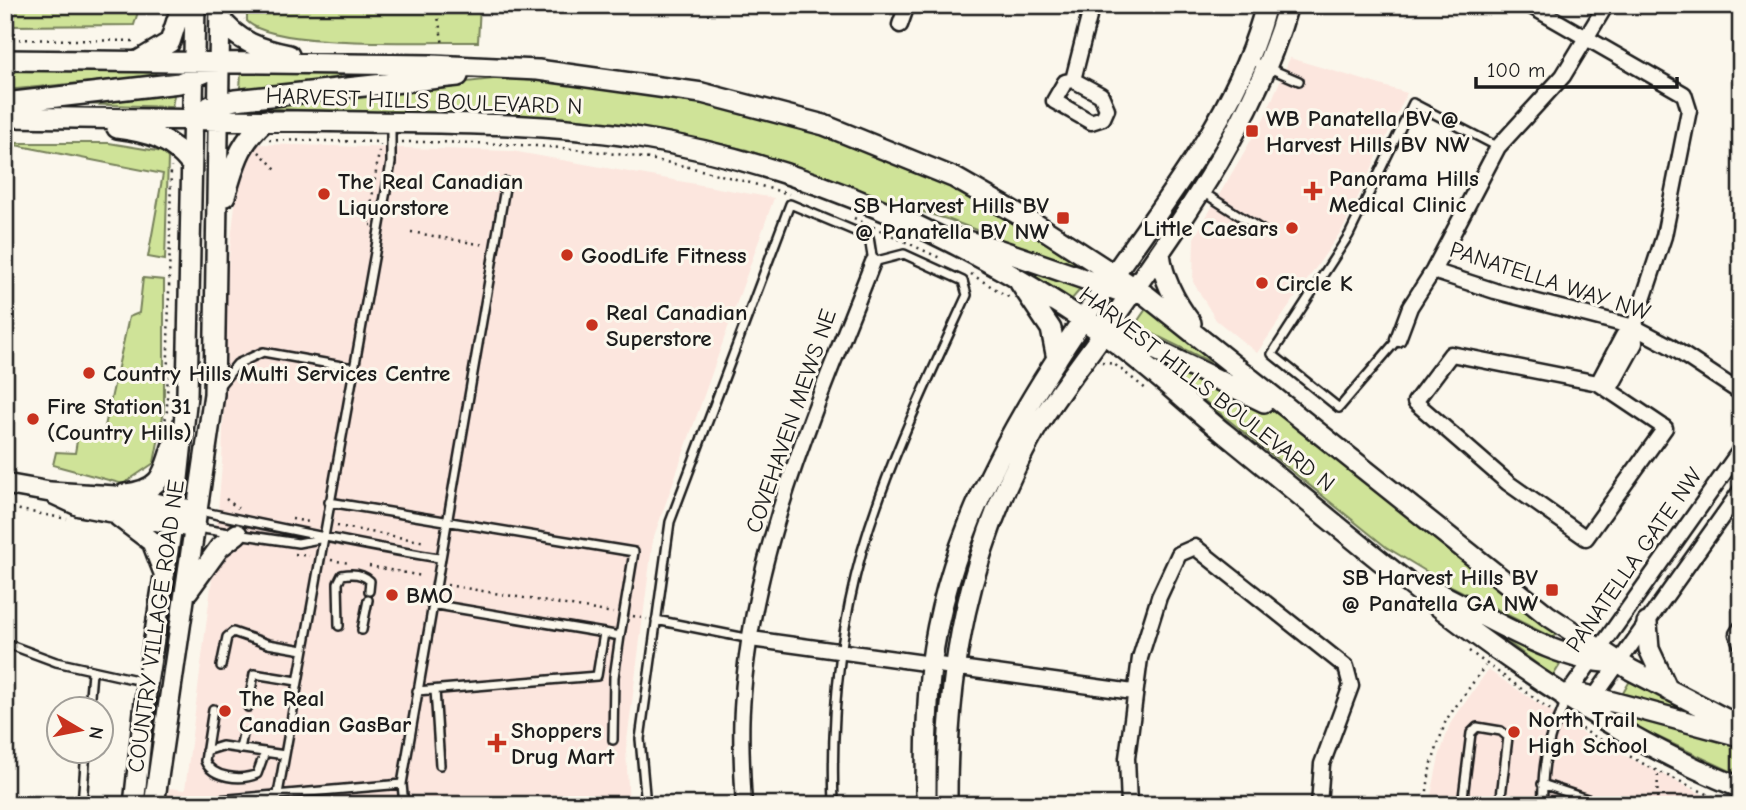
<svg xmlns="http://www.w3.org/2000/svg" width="1746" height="810" font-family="'Comic Neue',sans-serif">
<rect width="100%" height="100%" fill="#fbf7ec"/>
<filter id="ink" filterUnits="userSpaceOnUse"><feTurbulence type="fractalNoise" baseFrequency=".0143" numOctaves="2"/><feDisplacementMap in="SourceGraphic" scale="14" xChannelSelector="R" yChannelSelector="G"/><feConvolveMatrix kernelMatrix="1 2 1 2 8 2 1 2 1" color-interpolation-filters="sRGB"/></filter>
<g filter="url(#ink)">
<path fill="#fce6de" d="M1290,58L1407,93L1344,227L1257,353L1216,320L1193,282L1194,238L1264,118Z
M259,144L512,151L774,198L653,539L626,749L629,805H167L169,788L185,790L213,571L222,464L228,266L239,170Z
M1488,670L1592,739L1724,805H1429L1439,757L1450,724Z"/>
<path fill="#cfe398" stroke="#76805a" stroke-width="2" d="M7,5H140L134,25L6,26Z
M247,5H480L478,42C435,41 272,49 247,21Z
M5,66L156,68L155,76L5,90Z
M241,69L342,73L339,77L240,92Z
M511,77L634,87L730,106L893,158L1011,217L1076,261L1073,267L950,220L886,201L747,150L667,132L559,118L271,109L270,104Z
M171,91L174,95L172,107L78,104Z
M5,143H109L163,152L168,158L165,260L148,257L163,174Z
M1018,266L1085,284L1072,299Z
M143,278L164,280V411L154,463L123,484L53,465L56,452L75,453L79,429L104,431L129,317L139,313Z
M1148,306L1213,358L1210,362L1135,325Z
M1148,348L1273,411L1302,431L1557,634L1553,638L1447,584L1386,547L1144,352Z
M1481,622L1563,660L1553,676Z
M1631,679L1693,714L1619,700Z
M1629,716L1741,744V776L1626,722Z"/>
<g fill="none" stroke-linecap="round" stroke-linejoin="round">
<g stroke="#1c1c1c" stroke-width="12">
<path id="lane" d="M1248,59L1299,81
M1201,191L1262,230
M1398,339L1339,408L1272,354L1349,235L1413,103L1498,147
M220,385L237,364L263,352L353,368
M329,502L634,552L620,636
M200,511C280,528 358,545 439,558
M196,528L298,543L319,539
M656,620L751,639
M339,626L338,583L342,575C352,573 362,573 370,581L369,591
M362,630L368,600
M604,633L620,636L614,677L613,740
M5,643L56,662L146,682
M221,666L227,637L233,632L268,644L303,650
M435,690L440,765
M417,691L597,676L604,633L431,604
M248,707L254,674L297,681
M89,708L92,672
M213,709L205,761C212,778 241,781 257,774L265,752
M240,749L243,734
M206,751L222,746L285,755
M1542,784L1605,805
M82,805L86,750
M160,805L402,784
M276,805L391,163V123
M404,805L402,784L506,182
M646,805L640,739L670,522L790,204L869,237L873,262L904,254L963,281L967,295C929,378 888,462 862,551C839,633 831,720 834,805
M1462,805L1471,733L1477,727L1501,731L1508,737L1500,805
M1543,805C1542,783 1544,760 1550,739C1554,723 1563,716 1565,698"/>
</g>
<g stroke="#1c1c1c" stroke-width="19">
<path id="street" d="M1529,5L1684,94L1689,110L1664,236L1634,327L1635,343L1609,390
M900,25L907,5
M1073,80L1101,95L1107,109L1103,118L1091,122L1054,101L1065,82Z
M1073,80L1092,5
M1433,271L1495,291L1634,327L1670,346L1741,393
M1398,339L1410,307L1433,271L1498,147L1563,76L1606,5
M1451,354L1598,383L1665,428L1586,538L1508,483L1415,402Z
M1598,383L1623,336L1634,327
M1741,628L1737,634L1741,644
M751,639L1133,692
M1565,698L1741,449
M1590,703L1741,490
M744,805C742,773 740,740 742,709C750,553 817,405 873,262
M1129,805L1127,758L1140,658L1159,597L1179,554L1195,547L1346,667L1351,686L1322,764L1319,805"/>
</g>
<g stroke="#1c1c1c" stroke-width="24">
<path id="secondary" d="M220,18C238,42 260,49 289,55
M5,60L432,65L538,70L702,93L824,125L955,178L1039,226L1147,296L1547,615L1631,670L1741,727
M138,61L170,42L182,5
M5,103L179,83L204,73
M210,106L235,100L458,76
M5,117C125,119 244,120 364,122C454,123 545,123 634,137C805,164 972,240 1112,340C1151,368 1187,403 1224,433C1386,564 1546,710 1741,788
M117,128C149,132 170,138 191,164
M225,196C236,161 238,145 266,120
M959,239L994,248L1116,290
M1160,253C1163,280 1175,302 1191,323
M1020,283L1051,329L1057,359
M1102,324L1264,402
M5,484L50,492L115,496L187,509
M54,494L80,506L184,526
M125,494C159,490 163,478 172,447
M119,517L152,542L164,573
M1432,590C1484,614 1562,666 1617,662
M188,591L220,547L237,534
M1647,623L1649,649L1668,690
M1565,698L1581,694L1594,697L1736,735
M134,805L147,683L175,507L187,395L195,5
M154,805L214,394L220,5
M926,805C926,759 926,713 931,667C949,520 1030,394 1113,276C1172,191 1240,108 1266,5
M947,805C946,671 968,550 1034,432C1053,398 1079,368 1101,336C1173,233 1253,129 1288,5"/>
</g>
<path stroke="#1c1c1c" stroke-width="2.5" stroke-dasharray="2 5" stroke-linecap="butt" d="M243,5L245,19
M436,5L443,45
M5,39L138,41
M269,140L381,142
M402,142C482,142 563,145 643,158C692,166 740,180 789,194
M259,152L278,171
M854,218L940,258
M372,225H368L380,145
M411,232L484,245
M971,274L1010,298
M1102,362L1114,364L1146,389
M163,433L167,411L171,167
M226,499L238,508
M5,507L67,519
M292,519L309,522
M337,526L426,542
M295,554L309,556
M331,560L349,563
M369,566L422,576
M447,585L613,613
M633,616L647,619
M1469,651L1552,711
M1569,722L1649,767L1731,805
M1425,805L1430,769L1446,720L1485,666
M1657,805L1658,771"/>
<use href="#lane" stroke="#fbf7ec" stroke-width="7"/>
<use href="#street" stroke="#fbf7ec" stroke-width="14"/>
<use href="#secondary" stroke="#fbf7ec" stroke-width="19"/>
</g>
</g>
<g fill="#c8321e" stroke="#fbf7ec" stroke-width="2.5">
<rect x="1245" y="124" width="14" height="14" rx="3.5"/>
<path d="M1309.5 180.5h7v7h7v7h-7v7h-7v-7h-7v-7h7z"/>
<circle cx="324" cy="194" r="7"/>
<rect x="1056" y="211" width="14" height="14" rx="3.5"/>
<circle cx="1292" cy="228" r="7"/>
<circle cx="567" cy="255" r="7"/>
<circle cx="1262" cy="283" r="7"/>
<circle cx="592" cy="325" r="7"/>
<circle cx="89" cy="373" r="7"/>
<circle cx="33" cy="419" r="7"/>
<rect x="1545" y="583" width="14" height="14" rx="3.5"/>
<circle cx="392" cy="595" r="7"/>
<circle cx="225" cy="711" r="7"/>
<circle cx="1514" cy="732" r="7"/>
<path d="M493.5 732.5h7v7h7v7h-7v7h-7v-7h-7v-7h7z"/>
</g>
<g text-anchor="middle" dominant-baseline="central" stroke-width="6" stroke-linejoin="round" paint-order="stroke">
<g font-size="23" fill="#1c1c1c" stroke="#fbf7ec">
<text transform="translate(424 101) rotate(2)">HARVEST HILLS BOULEVARD N</text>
<text transform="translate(1550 281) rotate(18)">PANATELLA WAY NW</text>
<text transform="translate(1207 389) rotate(38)">HARVEST HILLS BOULEVARD N</text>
<text transform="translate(791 421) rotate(-71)">COVEHAVEN MEWS NE</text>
<text transform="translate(1634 560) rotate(-55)">PANATELLA GATE NW</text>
<text transform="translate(156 626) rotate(-82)">COUNTRY VILLAGE ROAD NE</text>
</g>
<g font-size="23" font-weight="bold" fill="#1c1c1c" stroke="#fbf7ec" text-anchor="start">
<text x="1266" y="118">WB Panatella BV @<tspan x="1266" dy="26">Harvest Hills BV NW</tspan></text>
<text x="1329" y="178">Panorama Hills<tspan x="1329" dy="26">Medical Clinic</tspan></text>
<text x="338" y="181">The Real Canadian<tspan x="338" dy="26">Liquorstore</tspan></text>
<text x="1049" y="205" text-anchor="end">SB Harvest Hills BV<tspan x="1049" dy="26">@ Panatella BV NW</tspan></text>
<text x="1278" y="228" text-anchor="end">Little Caesars</text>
<text x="581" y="255">GoodLife Fitness</text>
<text x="1276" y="283">Circle K</text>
<text x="606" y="312">Real Canadian<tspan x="606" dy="26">Superstore</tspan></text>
<text x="103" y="373">Country Hills Multi Services Centre</text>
<text x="47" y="406">Fire Station 31<tspan x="47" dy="26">(Country Hills)</tspan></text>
<text x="1538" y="577" text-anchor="end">SB Harvest Hills BV<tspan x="1538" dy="26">@ Panatella GA NW</tspan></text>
<text x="406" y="595">BMO</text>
<text x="239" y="698">The Real<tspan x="239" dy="26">Canadian GasBar</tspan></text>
<text x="1528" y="719">North Trail<tspan x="1528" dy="26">High School</tspan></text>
<text x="511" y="730">Shoppers<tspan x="511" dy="26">Drug Mart</tspan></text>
</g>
</g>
<rect width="1746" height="810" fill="none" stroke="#fbf7ec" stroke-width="28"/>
<rect x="14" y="14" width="1718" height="782" fill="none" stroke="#1c1c1c" stroke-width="2.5" filter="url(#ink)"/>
<g transform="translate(80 730) rotate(100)"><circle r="33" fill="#fbf7ec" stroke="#a29f99" stroke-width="2"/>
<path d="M0-5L12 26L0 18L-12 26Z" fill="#c8321e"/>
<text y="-10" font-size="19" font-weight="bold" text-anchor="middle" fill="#1c1c1c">N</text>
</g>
<path d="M1476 77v10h201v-10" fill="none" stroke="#1c1c1c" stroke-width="3.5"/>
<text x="1487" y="77" font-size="21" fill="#1c1c1c" stroke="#fbf7ec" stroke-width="5" paint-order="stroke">100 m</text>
</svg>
